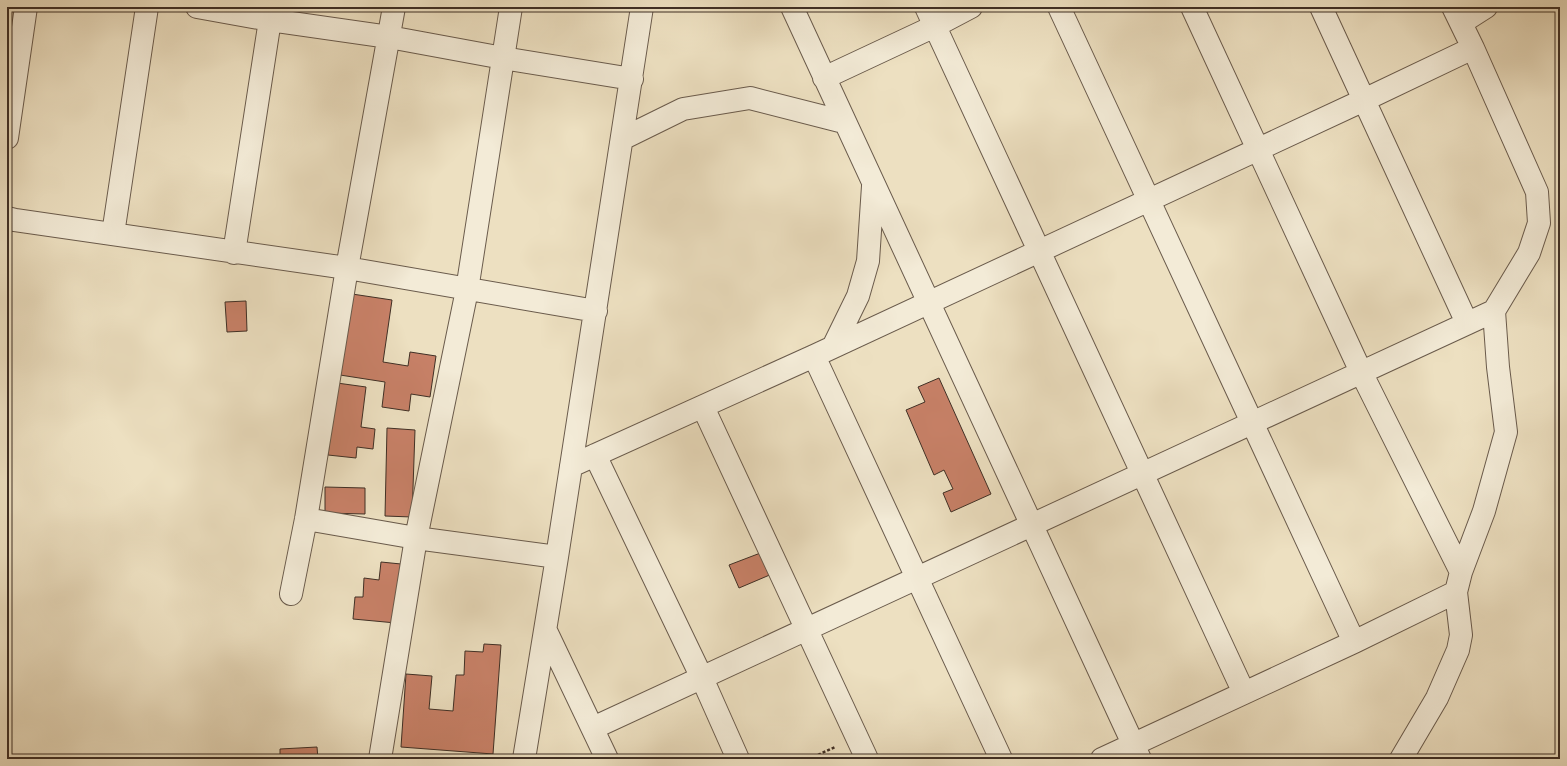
<svg xmlns="http://www.w3.org/2000/svg" width="1567" height="766" font-family="Alegreya,serif">
<rect width="100%" height="100%" fill="#ede0c1"/>
<filter id="stains"><feTurbulence type="fractalNoise" baseFrequency=".005" numOctaves="4"/><feColorMatrix values="0 0 0 0 .2 0 0 0 0 .09 0 0 0 0 .02 0 0 0 .5 -.17"/></filter>
<radialGradient id="worn" r=".72"><stop offset=".6" stop-color="#630" stop-opacity="0"/><stop offset="1" stop-color="#630" stop-opacity=".3"/></radialGradient>
<path fill="#c88168" stroke="#3f2f25" d="M352,294L392,300L383,362L408,366L410,352L436,356L430,397L411,394L409,411L382,407L385,382L340,375Z
M246,301L247,331L227,332L225,302Z
M939,378L991,494L951,512L943,493L953,489L944,470L934,475L906,410L925,402L918,387Z
M337,383L366,387L361,427L375,429L373,449L357,447L356,458L328,455Z
M387,428L415,430L412,517L385,516Z
M325,487L365,488V514L325,513Z
M763,552L772,574L739,588L729,565Z
M381,562L401,564L396,623L353,619L355,597H363L364,578L379,580Z
M484,644L501,645L493,754L401,747L406,674L432,676L429,709L453,711L456,675H464L465,651L483,652Z
M317,747L318,759H280V749Z"/>
<g fill="none" stroke-linecap="round" stroke-linejoin="round">
<g stroke="#6a5b4c" stroke-width="24">
<path id="street" d="M197,7L270,20L389,37L503,58L632,79
M792,7L1140,759
M926,7L1244,693
M1059,7L1354,642
M1192,7L1361,372L1461,572L1456,592L1461,635L1458,650L1437,698L1401,759
M1321,7L1467,323
M1453,7L1473,48L1537,192L1539,223L1529,253L1494,311L1498,367L1506,432L1484,511L1461,572
M1461,23L1486,7
M824,78L935,26L971,7
M7,138L26,7
M622,139L683,109L750,98L844,122
M7,218L15,220L347,268L596,311
M113,234L147,7
M234,253L272,7
M833,347L858,296L868,261L873,186
M814,356L1001,759
M703,407L867,759
M595,455L702,678L738,759
M571,466L814,356L1364,100L1473,48
M306,519L416,538L557,557
M291,594L306,519L347,268L394,7
M546,631L607,759
M593,728L1494,311
M380,759L416,538L467,290L511,7
M524,759L557,557L642,7
M1102,759L1354,642L1456,592"/>
</g>
<path stroke="#3f2f25" stroke-width="2.5" stroke-dasharray="3 2" stroke-linecap="butt" d="M809,759L835,747"/>
<use href="#street" stroke="#f3ebd7" stroke-width="22"/>
</g>
<rect width="1567" height="766" fill="none" stroke="#ede0c1" stroke-width="24"/>
<rect x="8" y="8" width="1551" height="750" fill="none" stroke="#3f2f25" stroke-width="2"/>
<rect x="12" y="12" width="1543" height="742" fill="none" stroke="#3f2f25"/>
<rect width="100%" height="100%" filter="url(#stains)"/>
<rect width="100%" height="100%" fill="url(#worn)"/>
</svg>
